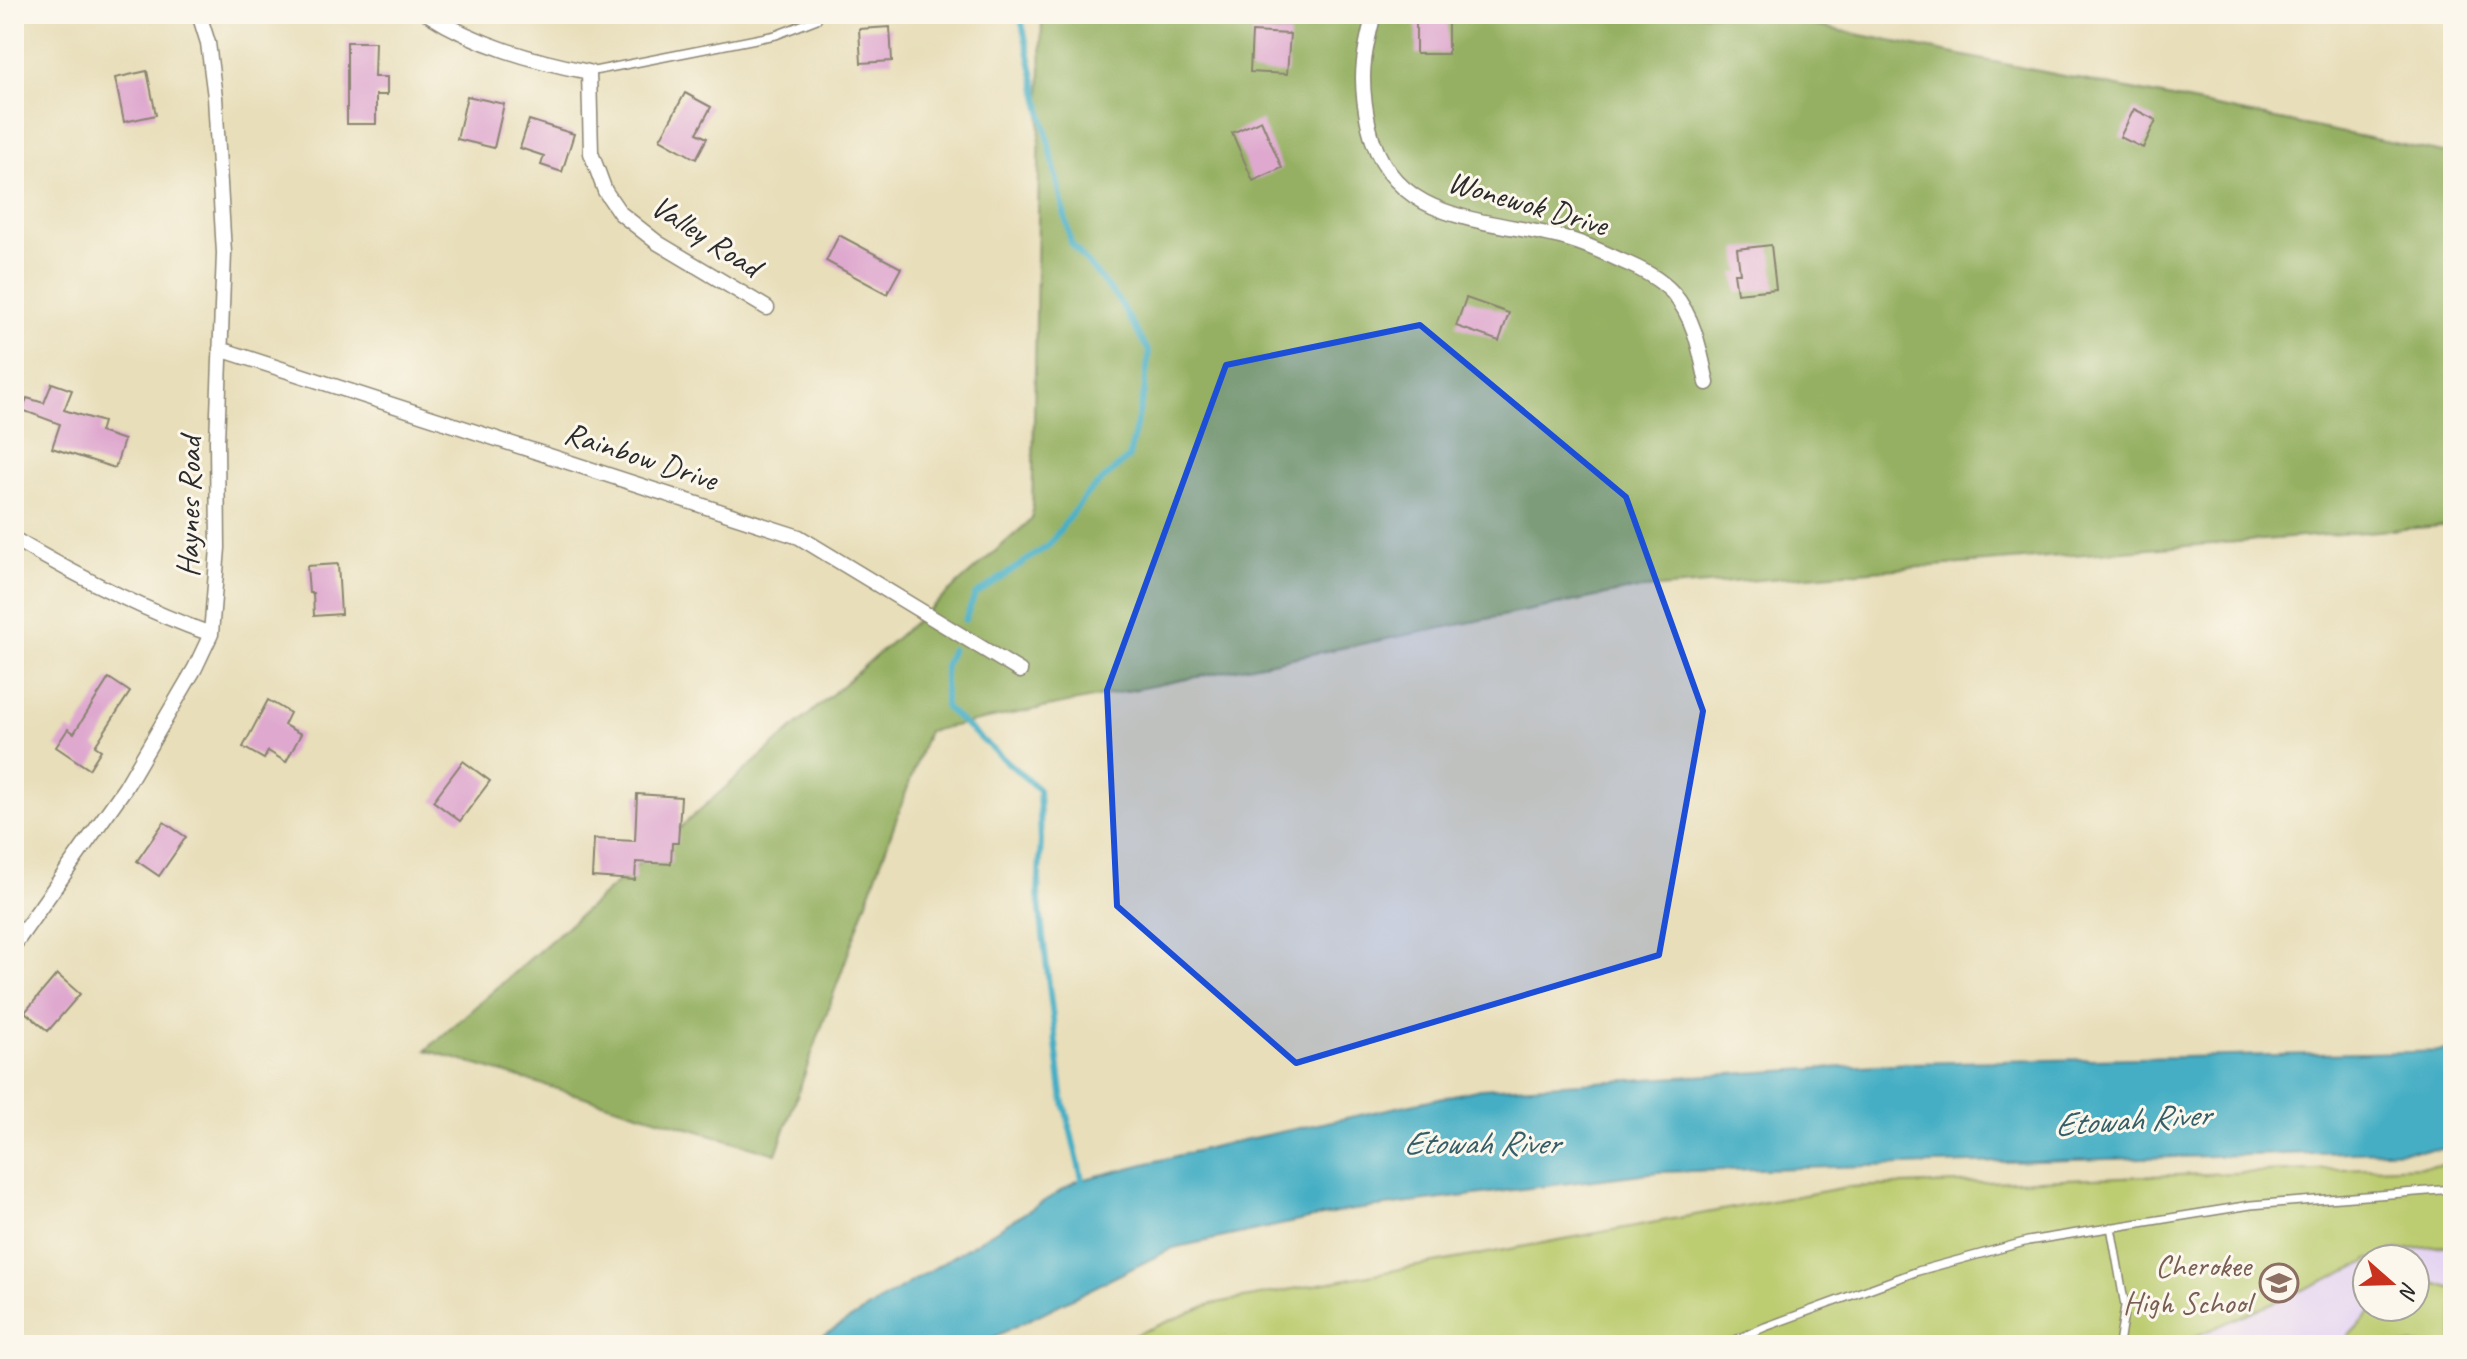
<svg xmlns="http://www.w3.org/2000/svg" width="2467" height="1359" font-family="Caveat,sans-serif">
<rect width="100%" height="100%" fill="#fbf7ec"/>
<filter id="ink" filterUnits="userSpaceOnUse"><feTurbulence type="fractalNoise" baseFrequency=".0125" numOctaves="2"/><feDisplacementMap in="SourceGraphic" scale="16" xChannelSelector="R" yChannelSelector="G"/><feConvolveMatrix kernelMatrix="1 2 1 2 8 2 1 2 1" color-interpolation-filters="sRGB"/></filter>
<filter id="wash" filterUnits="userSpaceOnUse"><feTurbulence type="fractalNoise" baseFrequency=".006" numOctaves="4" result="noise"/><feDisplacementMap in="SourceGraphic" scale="32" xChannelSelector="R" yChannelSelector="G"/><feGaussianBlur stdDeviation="1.8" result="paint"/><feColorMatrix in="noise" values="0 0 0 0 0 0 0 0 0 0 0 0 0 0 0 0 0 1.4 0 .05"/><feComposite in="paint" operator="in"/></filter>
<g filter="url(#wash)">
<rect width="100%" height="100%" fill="#e8deba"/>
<path fill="#e4d3f2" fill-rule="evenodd" d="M2453,1199V1345H2166ZM2367,1259H2415V1307H2367Z"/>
<path fill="#bccc6f" stroke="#747c4d" stroke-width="2" d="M2453,1165V1245L2392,1251L2374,1259H2367V1262L2175,1345H1110L1211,1304L1847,1187Z
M2419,1278L2453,1289V1345H2340L2376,1307H2415V1280Z"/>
<path fill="#95b062" stroke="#606e46" stroke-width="2" d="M1042,14H1758L2453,155V525L1631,590L928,731L776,1154L426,1050L1032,519Z"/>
<path fill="#45aec4" stroke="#386c78" stroke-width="2" d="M2453,1051V1149L1658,1172L1346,1211L1173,1248L978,1345H808L1077,1181L1220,1145L1481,1089L1911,1063Z"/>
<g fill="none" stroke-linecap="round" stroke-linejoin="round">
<path stroke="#45aec4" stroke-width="6" d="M965,620L975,595L1048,546L1087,494L1129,457L1144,392L1149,352L1119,301L1071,243L1020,14
M952,649L945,666V707L1039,790L1041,841L1038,893L1062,1094L1082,1179L1081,1185"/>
</g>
<g id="blocks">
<path fill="#dfa9cf" d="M1416,14H1448V54H1416Z
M890,27L892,61L861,63L859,29Z
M1252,32L1290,34L1287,74L1250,72Z
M347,42H375L374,77H387V95H376V124H347Z
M147,71L156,115L124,122L115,78Z
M685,93L711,107L697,133L707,138L696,159L660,139Z
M467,96L504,104L494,148L457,139Z
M2134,109L2156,120L2143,148L2120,137Z
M529,120L574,134L562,172L541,165L544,156L520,148Z
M1261,120L1282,168L1253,181L1232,133Z
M839,235L901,268L887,294L826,261Z
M1771,245L1776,289L1737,293L1734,273H1740L1737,249Z
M1466,298L1509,313L1499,341L1456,326Z
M52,383L72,390L64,410L103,422L100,432L124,440L115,468L52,448L60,424L22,410L27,398L44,403Z
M338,564L341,614L314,616L313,593H309L307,566Z
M109,678L130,692L95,746L101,750L89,769L56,747L68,729L74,733Z
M268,700L290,713L284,725L301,734L286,762L268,751L264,759L243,747Z
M463,761L490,781L460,821L433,801Z
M637,794L681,797L678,843H672L671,864L636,862L635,880L592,877L594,839L635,841Z
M164,822L186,837L159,876L137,861Z
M57,974L80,994L48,1031L25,1012Z"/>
</g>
</g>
<g filter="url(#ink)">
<use href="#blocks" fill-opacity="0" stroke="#8a8472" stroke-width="2"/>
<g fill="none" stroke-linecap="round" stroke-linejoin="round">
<g stroke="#8a8472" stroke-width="10">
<path id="lane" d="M589,72L776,35L817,19
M2111,1227L2125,1306L2119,1345
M1724,1345L1765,1327L1918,1271L2028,1241L2251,1205L2453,1189"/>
</g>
<g stroke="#8a8472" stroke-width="17">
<path id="street" d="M428,14C476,45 534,61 589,72L591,153L605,191L620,213L658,243L767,308
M1374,14C1362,58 1359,82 1369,127C1391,223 1483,218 1560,237C1581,242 1603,252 1622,261C1641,269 1659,278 1673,293C1695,319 1700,351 1707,383
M220,349L799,537L1020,671
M14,539C77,576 142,610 211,634
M14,945L125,788L195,668L211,634L218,548L217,441L224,253L215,97L208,43L199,14"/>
</g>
<use href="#lane" stroke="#fff" stroke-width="7"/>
<use href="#street" stroke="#fff" stroke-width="14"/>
</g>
</g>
<path fill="#1d4ed8" fill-opacity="0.2" stroke="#1d4ed8" stroke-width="6" stroke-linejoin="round" d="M1420,325L1626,497L1703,711L1659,955L1296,1063L1117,906L1107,690L1226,365Z"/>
<defs>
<g id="school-ring" transform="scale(2)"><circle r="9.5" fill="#fbf7ec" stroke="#8d6e63" stroke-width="1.5"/><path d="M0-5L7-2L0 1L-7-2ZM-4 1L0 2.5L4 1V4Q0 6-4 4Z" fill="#8d6e63"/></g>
</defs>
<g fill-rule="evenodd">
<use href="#school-ring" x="2279" y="1283"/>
</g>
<g text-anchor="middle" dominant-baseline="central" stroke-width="6" stroke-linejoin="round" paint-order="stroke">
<g font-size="32" fill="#2b2b2b" stroke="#fbf7ec">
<text transform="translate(1528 203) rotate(16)">Wonewok Drive</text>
<text transform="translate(706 236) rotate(33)">Valley Road</text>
<text transform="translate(641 456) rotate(18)">Rainbow Drive</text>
<text transform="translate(189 507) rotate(-89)">Haynes Road</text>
</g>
<g font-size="32" fill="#785e54" stroke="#fbf7ec" text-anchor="end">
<text x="2251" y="1265">Cherokee<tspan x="2251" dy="37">High School</tspan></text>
</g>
<g font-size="34" font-style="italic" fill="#355f68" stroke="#fbf7ec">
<text transform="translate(2132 1119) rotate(-4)">Etowah River</text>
<text x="1481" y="1142">Etowah River</text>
</g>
</g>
<rect width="2467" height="1359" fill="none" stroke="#fbf7ec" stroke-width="48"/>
<g transform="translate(2391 1283) rotate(110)"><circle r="38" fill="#fbf7ec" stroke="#a8a59f" stroke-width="2"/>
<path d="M0-6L14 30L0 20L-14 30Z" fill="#c8321e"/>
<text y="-12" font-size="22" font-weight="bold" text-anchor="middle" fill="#2b2b2b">N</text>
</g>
</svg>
